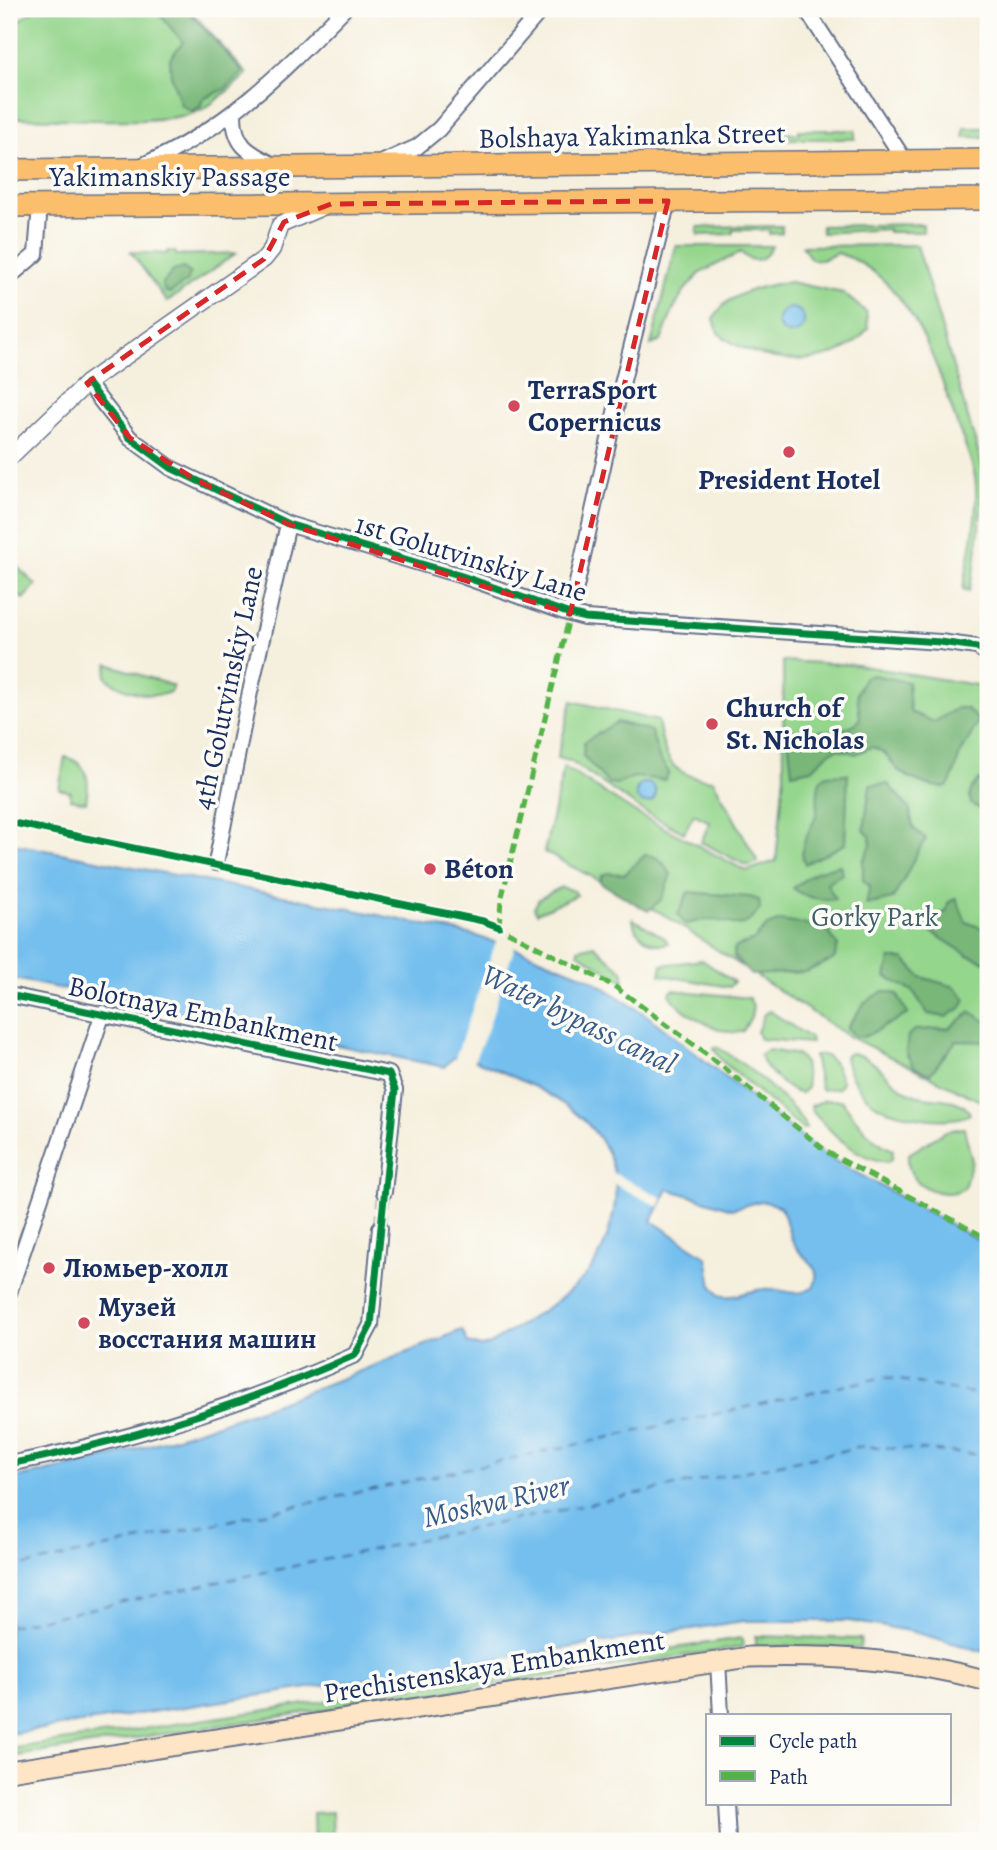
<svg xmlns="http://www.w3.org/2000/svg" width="997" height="1850" font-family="Alegreya,serif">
<rect width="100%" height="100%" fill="#fdfcf7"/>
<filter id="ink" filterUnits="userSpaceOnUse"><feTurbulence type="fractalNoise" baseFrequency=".0143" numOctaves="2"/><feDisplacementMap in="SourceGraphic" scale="14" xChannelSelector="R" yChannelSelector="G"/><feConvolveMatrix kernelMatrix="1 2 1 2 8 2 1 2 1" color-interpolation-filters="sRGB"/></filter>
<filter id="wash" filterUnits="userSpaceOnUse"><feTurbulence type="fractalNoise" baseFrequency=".00686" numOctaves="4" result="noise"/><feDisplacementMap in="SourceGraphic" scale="28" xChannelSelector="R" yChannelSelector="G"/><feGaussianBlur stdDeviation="1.57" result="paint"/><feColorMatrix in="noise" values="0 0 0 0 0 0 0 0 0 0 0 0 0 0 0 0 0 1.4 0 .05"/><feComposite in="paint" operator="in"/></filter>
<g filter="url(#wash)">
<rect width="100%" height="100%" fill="#f5efdd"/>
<path fill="#95d68d" stroke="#588276" stroke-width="2" d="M34,9H189L247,74C233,86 217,102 201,110C166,128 52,117 9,118V29Z
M964,128H988V137H964Z
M799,130H855V139H749V131L799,134Z
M923,224V232H888V229L822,233L821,226Z
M782,226V233L769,234V230H733V234L698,235L697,227Z
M917,245L985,475L975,565L969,591L963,589C969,557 980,509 975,477C972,459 962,439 956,421C935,359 908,274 837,253L822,260L811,259L802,246Z
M676,246H772C765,261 752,265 741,252L700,273L684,291L673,310L661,341L651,345Z
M167,251L175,252L176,255L236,253L167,302L131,252L167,254Z
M790,282L843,293L866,312L868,328C837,374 756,365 718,333L714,318C726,292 765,285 790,282Z
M9,559L36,585L23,599L9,586Z
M783,661L857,665L988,687V1105L848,1036L661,913L544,852L564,767L636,813L746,871L776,861L784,775Z
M108,664L173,686L172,690C160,702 114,690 106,676Z
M572,701L658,721C665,759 670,777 713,780L758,862L747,866L701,842L710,822L694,814L684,833L643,811L570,761L557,758Z
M65,757C89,763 90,781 86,802L70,799L71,792L59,789Z
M561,887L574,891L577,895L537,913L534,908L539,899Z
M633,919L665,938L668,943C653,948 634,935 633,919Z
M594,945L624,972V981L578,953V949Z
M702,960L734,982L729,987L660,975L662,965Z
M673,990L749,998L753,1006L751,1017L743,1031C726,1039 675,1010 670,993Z
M770,1011L810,1038L811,1043L760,1039L757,1032L764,1014Z
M717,1047C740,1060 797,1105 806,1128L802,1129L722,1061L714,1048Z
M768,1050L798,1055L804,1062L807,1088L801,1093C788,1093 762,1066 760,1054Z
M850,1053C877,1055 890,1087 915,1095C931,1101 963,1095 970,1114C950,1126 898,1116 878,1106C863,1098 846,1072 845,1056Z
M823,1055C834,1058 838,1071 842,1081L839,1088L821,1090L814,1056Z
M825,1100H841C858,1121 867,1139 893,1150L892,1159L887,1162C855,1158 832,1133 812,1111L811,1106Z
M964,1128L972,1161L964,1188C943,1203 901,1182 909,1154L946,1131Z
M755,1636L861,1639L860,1648L755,1646Z
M742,1638L743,1647L9,1757V1749Z
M332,1812L333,1841H314L313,1813Z"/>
<path fill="#78b778" stroke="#4a736b" stroke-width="2" d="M155,9H187L243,72L225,89L203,99L200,107L192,111L181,105L171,75L170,58L183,42Z
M183,268L190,273L188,281L170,293L165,292L162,284L173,271Z
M873,675L908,682L910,712L934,722L957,708H966L978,720C973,734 966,743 960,755C955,767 955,777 947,787C934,789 905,778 896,768C886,755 889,754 872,747L856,754L839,749L831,751L812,769L792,773L788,738L793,731C813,730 848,735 860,719L857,693L864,677Z
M617,722L651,731L659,758L669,772L665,780L634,777L618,784L608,783L583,756L584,742Z
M848,774L845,844L805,864C796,845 811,832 816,815C819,804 816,792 820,780L827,775Z
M979,780L988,784V813L971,804C968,793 971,788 979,780Z
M888,784L910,810L913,828L926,839C912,858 906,880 892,899L866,905L870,886L863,880V861L871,845L870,836L864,830L870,785Z
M645,855C659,855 663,863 671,874L662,899L648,911L601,883V876L607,873L625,874Z
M840,865L842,874L827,883L835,899C821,901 803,897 793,888L815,872Z
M688,892L750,897L759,900L760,909C739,938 733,918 707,920C700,920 692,923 685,924L678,915Z
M956,898L966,922L987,930L988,963L968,955L917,923L946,912L948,903Z
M780,921L825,927L838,946L834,959L806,972L751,975L734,957V948L754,940L767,926Z
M890,959H904L921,977L955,987L966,999L962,1007L946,1017L928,1014L913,991L886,977Z
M884,991L897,994L908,1014L864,1037L855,1036L847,1028L865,1002Z
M971,1012L988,1022V1042L956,1041L930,1074L914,1067L906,1053L908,1035L915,1030L949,1028Z"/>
<path fill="#75bfee" stroke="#4877a6" stroke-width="2" fill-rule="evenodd" d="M778 321a13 13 0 1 1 26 0a13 13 0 1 1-26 0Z
M636 793a10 10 0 1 1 20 0a10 10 0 1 1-20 0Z
M9,843L350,909L473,935L526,952L591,979L649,1017L826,1156L988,1245V1653L910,1631L849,1621H743L9,1734V1479C166,1450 314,1391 462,1330L468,1343L481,1347L489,1345C523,1322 566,1301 591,1269C604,1252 610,1230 614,1210C630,1117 531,1085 465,1056L453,1058L444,1067L9,978ZM668,1189L732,1209L761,1201L780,1206C787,1218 787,1232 794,1244C802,1260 825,1266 813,1287C795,1300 782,1287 764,1289C749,1290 733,1300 719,1295L712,1286L707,1257L652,1221Z"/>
<path fill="#f5efdd" d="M497,939L515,946L487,1031L473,1063L464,1060L454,1061Z
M609,1171L663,1198L659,1207L612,1183Z"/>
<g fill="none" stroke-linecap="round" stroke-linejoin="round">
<path stroke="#365a89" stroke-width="2" stroke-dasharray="9 7" stroke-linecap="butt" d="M9,1569L884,1377L988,1396
M9,1626L865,1446L988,1455"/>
</g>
</g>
<g filter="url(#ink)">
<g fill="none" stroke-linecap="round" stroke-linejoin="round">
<path stroke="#c9c9c4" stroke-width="14" stroke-dasharray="14 7" stroke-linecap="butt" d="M380,1228L384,1192"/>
<g stroke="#67728a" stroke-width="18">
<path id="minor" d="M806,9L905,161
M234,115C234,144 247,152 272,164
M381,163L417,147L439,129L542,9
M143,165C228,128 280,74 344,9
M9,277L36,254L40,205
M87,383L130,438L171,468L196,480L288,524L462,576L570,614L585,618L940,642L977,647L988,654
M570,614L616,408L668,201
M216,863L250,692L288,524
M9,995L389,1074L395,1090L384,1192
M9,1293L103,1013
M9,1464C127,1441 245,1404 355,1355L371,1325L380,1228
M718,1661L721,1715
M726,1803L728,1841"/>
</g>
<g stroke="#67728a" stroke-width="19">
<path id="tertiary" d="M9,458L87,383L264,259L272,249L280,225L322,207"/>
</g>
<g stroke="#67728a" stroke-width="23">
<path id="secondary" d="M9,1771L749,1657C829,1655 910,1659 988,1681"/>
</g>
<g stroke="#67728a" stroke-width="24">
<path id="primary" d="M9,170L988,160
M9,206L988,199"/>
</g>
<use href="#minor" stroke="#fff" stroke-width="14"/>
<use href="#tertiary" stroke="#fff" stroke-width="16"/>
<use href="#secondary" stroke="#fde5c5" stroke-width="19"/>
<use href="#primary" stroke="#fabe6d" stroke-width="21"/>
<path stroke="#55b248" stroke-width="5" stroke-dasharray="10 5" stroke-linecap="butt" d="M494,925L614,986L708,1055L827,1152L988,1239
M499,927L501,901L570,614"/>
<g stroke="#fdfcf7" stroke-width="11">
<path id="cycleway" d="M87,383L130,438L171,468L196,480L288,524L462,576L570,614L585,618L940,642L977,647L988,654
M9,822L483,921L499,927
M9,995L389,1074L395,1090L371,1325L355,1355C245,1404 127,1441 9,1464"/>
</g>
<use href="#cycleway" stroke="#00873e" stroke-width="7"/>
</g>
</g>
<path fill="none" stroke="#d62828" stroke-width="5" stroke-dasharray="14 9" stroke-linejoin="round" d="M668,201L570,614L288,524L196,480L130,438L87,383L264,259L284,222L331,204Z"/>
<g fill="#d1495b" stroke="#fdfcf7" stroke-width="2.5">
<circle cx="514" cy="406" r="7"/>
<circle cx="789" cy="452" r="7"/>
<circle cx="712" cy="724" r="7"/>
<circle cx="430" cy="869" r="7"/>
<circle cx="49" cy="1268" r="7"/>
<circle cx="84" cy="1323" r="7"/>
</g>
<g text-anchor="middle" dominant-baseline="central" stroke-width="7" stroke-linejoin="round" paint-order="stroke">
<g font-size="28" fill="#1b2f5e" stroke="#fdfcf7">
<text transform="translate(632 136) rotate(-1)">Bolshaya Yakimanka Street</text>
<text x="170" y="177">Yakimanskiy Passage</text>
<text transform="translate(471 558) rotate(17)">1st Golutvinskiy Lane</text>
<text transform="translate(228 688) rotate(-78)">4th Golutvinskiy Lane</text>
<text transform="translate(203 1014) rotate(12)">Bolotnaya Embankment</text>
<text transform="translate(494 1667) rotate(-9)">Prechistenskaya Embankment</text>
</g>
<g font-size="28" font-weight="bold" fill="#1b2f5e" stroke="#fdfcf7" text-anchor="start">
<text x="528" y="390">TerraSport<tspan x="528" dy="32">Copernicus</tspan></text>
<text x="789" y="480" text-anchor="middle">President Hotel</text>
<text x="726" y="708">Church of<tspan x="726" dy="32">St. Nicholas</tspan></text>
<text x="444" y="869">Béton</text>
<text x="63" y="1268">Люмьер-холл</text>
<text x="98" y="1307">Музей<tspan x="98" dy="32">восстания машин</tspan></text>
</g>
<g font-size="28" fill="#40616c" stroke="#fdfcf7">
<text x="875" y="917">Gorky Park</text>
</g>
<g font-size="30" font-style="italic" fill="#365a89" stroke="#fdfcf7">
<text transform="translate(579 1019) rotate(26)">Water bypass canal</text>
<text transform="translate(496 1501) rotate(-13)">Moskva River</text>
</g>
</g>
<rect width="997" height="1850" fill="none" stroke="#fdfcf7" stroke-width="35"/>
<rect x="706" y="1714" width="245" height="91" fill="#fdfcf7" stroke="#a3aaba" stroke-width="2"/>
<rect x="720" y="1736" width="35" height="10" fill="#00873e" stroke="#a3aaba" stroke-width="2"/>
<text x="769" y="1748" font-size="21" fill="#1b2f5e">Cycle path</text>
<rect x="720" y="1771" width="35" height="10" fill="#55b248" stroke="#a3aaba" stroke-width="2"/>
<text x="769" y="1784" font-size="21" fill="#1b2f5e">Path</text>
</svg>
